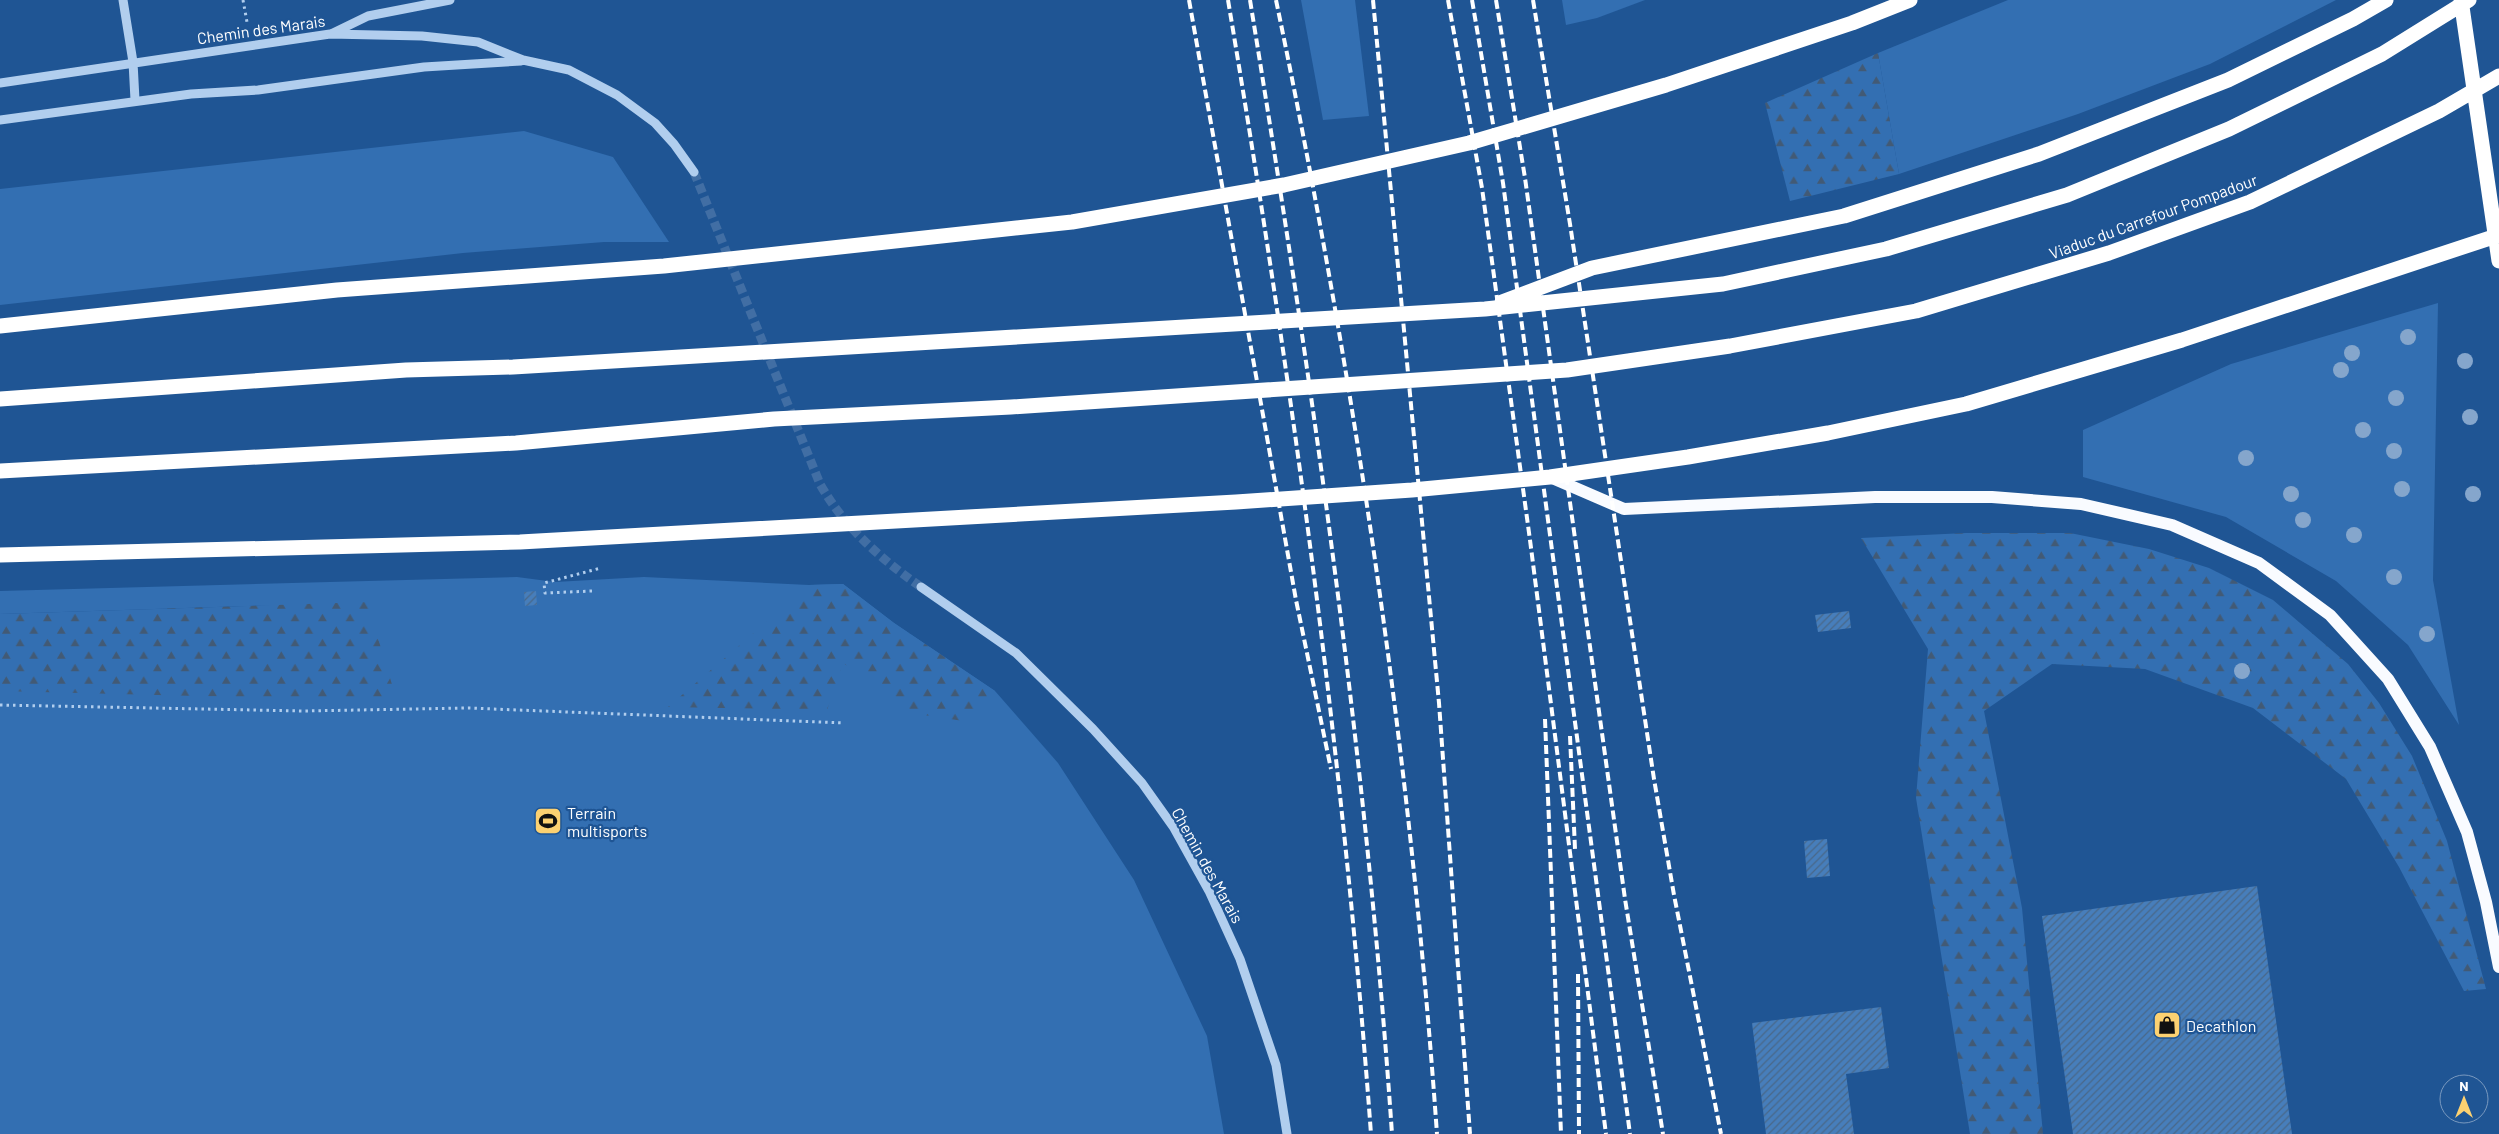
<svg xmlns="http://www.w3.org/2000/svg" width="2499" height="1134" font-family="Barlow,sans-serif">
<defs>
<pattern id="forest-firs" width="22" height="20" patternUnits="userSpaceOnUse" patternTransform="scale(1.25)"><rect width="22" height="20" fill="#336fb2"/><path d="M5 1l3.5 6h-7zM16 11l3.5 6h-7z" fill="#425a75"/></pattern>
<pattern id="building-hatch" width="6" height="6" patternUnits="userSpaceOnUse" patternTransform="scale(1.25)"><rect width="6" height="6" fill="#477ebb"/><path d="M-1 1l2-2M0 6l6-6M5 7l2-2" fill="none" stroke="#496889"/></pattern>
</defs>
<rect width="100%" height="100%" fill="#1f5594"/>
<path fill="#336fb2" d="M1301,0H1355L1369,116L1323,120Z
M1562,0H1645L1597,18L1566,25Z
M2008,0H2336L2210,64L2078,114L1899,174L1878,53Z
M524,131L613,157L669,242H604L463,253L0,305V189Z
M2438,303L2433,580L2459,725L2408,645L2336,581L2226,517L2083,477V430L2231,364Z
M517,577L555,582L644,577L809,585L843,584L894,623L995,691L1058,763L1134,880L1207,1036L1224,1134H0V617L278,605L0,614V591Z"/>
<path fill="url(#forest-firs)" d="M1878,53L1899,174L1790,201L1765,103Z
M1966,533H2070L2149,549L2209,568L2273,600L2348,664L2379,703L2412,756L2447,841L2486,989L2464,991L2399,867L2346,779L2253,708L2145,669L2052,664L1984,711L2022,908L2043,1134H1970L1916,798L1928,649L1861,538Z
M843,584L894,623L995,691L970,722L917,714L843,663L827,710L668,707L809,585Z
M367,602L397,701L0,691V614Z"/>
<path fill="url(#building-hatch)" d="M536,591L537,605L525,606L524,592Z
M1849,611L1851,628L1818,632L1815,615Z
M1827,839L1830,876L1807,878L1804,841Z
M2257,886L2292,1134H2073L2042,916Z
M1881,1007L1889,1068L1846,1074L1854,1134H1766L1752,1023Z"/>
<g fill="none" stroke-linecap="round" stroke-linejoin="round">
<path stroke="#416ea4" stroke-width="9" stroke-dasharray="9 4.5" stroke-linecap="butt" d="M694,172L820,484C845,528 881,559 921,587"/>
<path stroke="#b1ceee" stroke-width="3" stroke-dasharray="2.5 4" stroke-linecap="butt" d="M243,0L247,22
M592,591L545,593L544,583L601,568
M0,705L304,711L468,708L844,723"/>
<path stroke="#b1ceee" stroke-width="9" d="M123,0L133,62L135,100
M333,33L368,16L450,0
M0,83L330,34L422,36L478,42L523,60L569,70L617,95L655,123L674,144L694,172
M0,120L191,94L258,90L424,67L521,61
M921,587L1016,653L1093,729L1142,783L1174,828L1209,891L1240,959L1276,1065L1287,1134"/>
<path stroke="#f9fbff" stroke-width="12" d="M1550,477L1624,509L1875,497H1992L2081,504L2172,525L2259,563L2330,615L2388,679L2430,747L2467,832L2486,902L2499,967"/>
<path stroke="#fff" stroke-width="15" d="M2461,0L2499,261
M1502,302L1592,268L1844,216L2039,154L2228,80L2353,19L2386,0
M0,326L337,290L664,266L1072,222L1284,185L1469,143L1666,85L1852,23L1910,0
M0,399L406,370L513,367L1485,309L1723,284L1886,249L2067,195L2229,129L2382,54L2469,0
M0,471L516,443L774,419L1011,407L1567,370L1730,346L1916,311L2109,253L2250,202L2439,111L2499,76
M0,555L520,542L1236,502L1412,490L1550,477L1688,457L1828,433L1966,404L2182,340L2499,235"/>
<path stroke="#fff" stroke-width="4" stroke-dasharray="9 4" stroke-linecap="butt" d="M1189,0L1296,600L1331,769
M1228,0C1291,376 1343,754 1371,1134
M1250,0C1311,376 1366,754 1392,1134
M1276,0C1354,375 1410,752 1437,1134
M1373,0L1439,703L1470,1134
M1448,0L1482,188L1530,540L1606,1134
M1472,0L1503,183L1630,1134
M1496,0L1525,178L1625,899L1663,1134
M1533,0L1570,224L1654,779L1674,895L1721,1134
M1545,719L1561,1134
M1570,736L1575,849
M1578,974L1579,1134"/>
</g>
<g fill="#85a6cc">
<circle cx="2408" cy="337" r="8"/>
<circle cx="2352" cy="353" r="8"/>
<circle cx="2465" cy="361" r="8"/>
<circle cx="2341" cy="370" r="8"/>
<circle cx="2396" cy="398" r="8"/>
<circle cx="2470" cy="417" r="8"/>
<circle cx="2363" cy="430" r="8"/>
<circle cx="2394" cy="451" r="8"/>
<circle cx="2246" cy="458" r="8"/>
<circle cx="2402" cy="489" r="8"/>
<circle cx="2291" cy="494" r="8"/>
<circle cx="2473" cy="494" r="8"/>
<circle cx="2303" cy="520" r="8"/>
<circle cx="2354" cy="535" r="8"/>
<circle cx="2394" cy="577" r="8"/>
<circle cx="2427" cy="634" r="8"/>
<circle cx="2242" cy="671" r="8"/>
</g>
<defs>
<g id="stadium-square" transform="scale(1.4375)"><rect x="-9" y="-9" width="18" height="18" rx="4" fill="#fcd171" stroke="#1f5594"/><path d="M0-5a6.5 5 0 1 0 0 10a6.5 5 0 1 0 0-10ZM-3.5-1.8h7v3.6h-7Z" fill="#111"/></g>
<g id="shop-square" transform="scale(1.4375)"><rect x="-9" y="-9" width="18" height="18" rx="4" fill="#fcd171" stroke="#1f5594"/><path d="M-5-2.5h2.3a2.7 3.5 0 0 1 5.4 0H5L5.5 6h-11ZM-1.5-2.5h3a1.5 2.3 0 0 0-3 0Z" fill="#111"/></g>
</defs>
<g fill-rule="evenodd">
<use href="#stadium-square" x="548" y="821"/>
<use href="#shop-square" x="2167" y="1025"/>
</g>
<g text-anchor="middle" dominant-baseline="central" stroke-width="4.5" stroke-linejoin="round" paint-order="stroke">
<g font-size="16" fill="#fff" stroke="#1f5594">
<text transform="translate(261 29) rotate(-8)">Chemin des Marais</text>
<text transform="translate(2153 216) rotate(-20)">Viaduc du Carrefour Pompadour</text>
<text transform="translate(1208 865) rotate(61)">Chemin des Marais</text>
</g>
<g font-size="16" fill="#fff" stroke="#1f5594" text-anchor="start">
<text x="567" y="812">Terrain<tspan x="567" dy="18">multisports</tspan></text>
<text x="2186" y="1025">Decathlon</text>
</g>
</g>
<g transform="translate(2464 1099)"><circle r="24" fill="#1f5594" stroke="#7999bf"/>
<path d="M0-4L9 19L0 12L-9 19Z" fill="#fcd171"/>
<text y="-8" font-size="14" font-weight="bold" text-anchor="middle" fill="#ffffff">N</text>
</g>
</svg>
